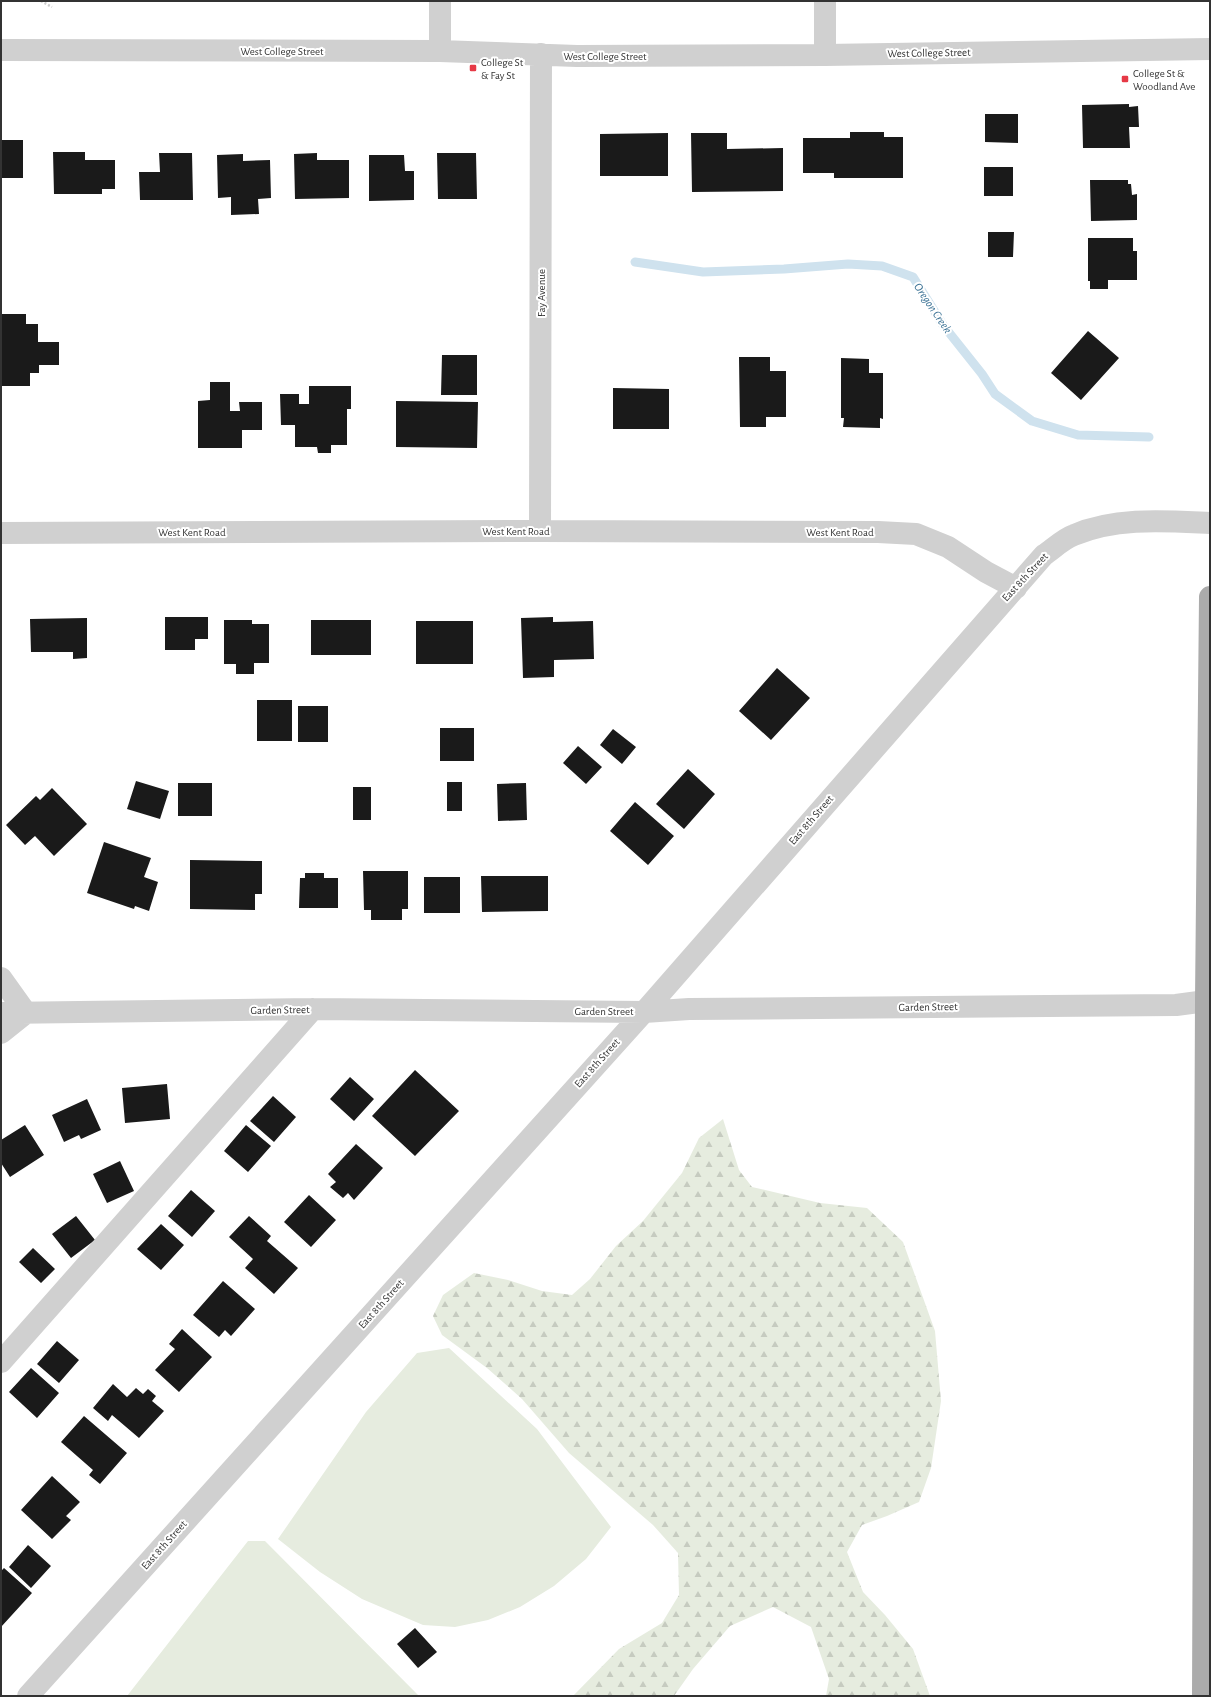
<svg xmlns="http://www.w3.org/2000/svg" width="1211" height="1697" font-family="'Alegreya Sans',sans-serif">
<defs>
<pattern id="forest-firs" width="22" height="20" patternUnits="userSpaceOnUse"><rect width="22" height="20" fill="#e6ecdf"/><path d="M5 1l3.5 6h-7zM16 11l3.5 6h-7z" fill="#c6cbc0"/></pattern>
</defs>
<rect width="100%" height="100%" fill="#fff"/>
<path fill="url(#forest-firs)" d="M723,1119L739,1170L752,1187L820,1203L867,1208L903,1242L935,1331L941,1401L931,1468L919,1502L887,1516L862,1525L847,1552L863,1592L885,1615L913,1649L930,1696H826L829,1679L811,1627L773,1607L730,1626L693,1669L674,1696H573L619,1649L662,1623L679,1595L678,1553L653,1525L569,1453L522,1399L487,1368L442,1335L433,1316L443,1295L474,1273L508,1280L542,1291L572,1295L590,1279L616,1246L643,1221L682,1173L699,1138Z"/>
<path fill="#e6ecdf" d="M449,1348L537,1429L611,1527L586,1559L554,1586L520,1607L488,1620L455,1627L423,1625L362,1599L320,1572L278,1539L366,1412L417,1353Z
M248,1541H265L419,1696H127Z"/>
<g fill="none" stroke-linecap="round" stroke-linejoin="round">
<path stroke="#cfe2ee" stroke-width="9" d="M635,262L703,272L784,269L848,264L882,266L913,277L943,325L982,374L995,394L1032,421L1078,435L1149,437"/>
</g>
<path fill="#1a1a1a" d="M1129,104V107L1138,106L1139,127H1129L1130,148H1083L1082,105Z
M985,114H1018V143L985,142Z
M850,132H884V137H903V178H834V173H803V138H850Z
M668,133V176H600V134Z
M691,133H727V149L783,148V191L692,192Z
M1,140H23V178H1Z
M53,152H85V160H115V189H102V194H54Z
M159,153H192L193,200H140L139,172H160Z
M317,153V160H349V198L295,199L294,154Z
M437,153H476L477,199H438Z
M243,154V161L270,160L271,198L258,199L259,214L231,215V197L218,198L217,155Z
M369,155H404L405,171H414V200L369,201Z
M984,167H1013V196H984Z
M1090,180H1128V184H1131L1132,195L1137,194V220L1091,221Z
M988,232H1014L1013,257H988Z
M1088,238H1133V251H1137V280H1108V289H1090V281H1088Z
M1,314H26V324H38V342H59V365H39V373H30V386H1Z
M1088,331L1119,358L1081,400L1051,373Z
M442,355H477V395H441Z
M739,357H770V371H786V417H766V427H740Z
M841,358L869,359V373H883V419L880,418V428L843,427L844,418H841Z
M210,382H230V411H240L239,402H262V430H242V448H198V401L210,400Z
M309,386H351V409H347V445H331V453H318L317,447H295V425H281L280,394H299V404H309Z
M613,388L669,389V429H613Z
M396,401L478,402L477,448L396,447Z
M165,617H208V639H195V650H165Z
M553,617V622L593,621L594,659L554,660V677L523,678L521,618Z
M87,618V658L73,659V652H31L30,619Z
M224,620H252V624H269V663H254V674H236V664H224Z
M311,620H371V655H311Z
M416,621H473V664H416Z
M777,668L810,698L771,740L739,711Z
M257,700H292V741H257Z
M298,706H328V742H298Z
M440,728H474V761H440Z
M613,729L636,747L622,764L600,745Z
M578,746L602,767L586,784L563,763Z
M688,769L715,794L684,829L656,804Z
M136,781L169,791L160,819L127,809Z
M447,782H462V811H447Z
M178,783H212V816H178Z
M526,783L527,820L498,821L497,784Z
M353,787H371V820H353Z
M52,788L87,824L54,856L35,836L25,845L6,825L36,796L40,800Z
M635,802L674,836L648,865L610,831Z
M104,842L151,858L144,877L158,882L149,911L135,906L134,909L87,893Z
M190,860L262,861V894H255V910L190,909Z
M363,871H408V909H402V920H371V910H364Z
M305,873H324V878H338V908H299L300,878H305Z
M481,876H548V911L482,912Z
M424,877H460V913H424Z
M415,1070L459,1111L415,1156L372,1116Z
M350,1077L374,1099L354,1121L330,1099Z
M167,1084L170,1119L125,1123L122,1088Z
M273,1096L296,1117L274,1142L250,1121Z
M87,1099L101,1130L81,1139L79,1135L64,1142L52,1115Z
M25,1125L44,1155L10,1177L1,1163V1140Z
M246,1125L271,1146L248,1172L224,1151Z
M356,1144L383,1168L354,1200L348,1193L343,1198L330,1187L336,1182L328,1174Z
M120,1161L134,1191L107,1203L93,1174Z
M191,1190L215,1211L192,1237L168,1216Z
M309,1195L336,1220L311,1247L284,1222Z
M76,1216L95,1240L71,1258L52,1234Z
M249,1216L271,1236L267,1241L298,1268L274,1294L245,1268L253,1259L229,1237Z
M161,1224L184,1245L161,1270L137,1249Z
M33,1248L55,1269L41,1283L19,1262Z
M223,1281L255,1309L231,1336L225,1330L219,1337L193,1315Z
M182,1329L212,1357L179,1392L155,1370L175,1349L169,1344Z
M57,1341L79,1360L59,1383L37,1364Z
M31,1368L59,1393L37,1418L9,1392Z
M113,1384L127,1397L136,1388L143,1394L148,1389L156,1396L152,1401L164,1411L139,1438L112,1415L108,1421L93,1408Z
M84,1416L127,1453L100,1484L89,1475L93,1470L61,1442Z
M52,1476L80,1502L66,1516L71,1520L52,1539L21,1510Z
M28,1545L51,1566L31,1588L9,1567Z
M4,1568L32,1593L1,1627V1571Z
M415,1628L437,1652L418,1668L397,1644Z"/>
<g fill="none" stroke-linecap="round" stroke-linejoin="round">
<path stroke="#cdcdcd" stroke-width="2.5" stroke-dasharray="2 2" stroke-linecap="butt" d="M41,1L52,7"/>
<path stroke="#d0d0d0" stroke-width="22" d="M440,1V51
M1,50L440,51L577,56L825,55L1210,49
M825,55V1
M540,531L541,54
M1,533L540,531L878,532L916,534L948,547L986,572L1016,588
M1,978L26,1013L1,1033
M1,1013L313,1009L644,1012L689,1009L1176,1005L1206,1001
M1,1362L313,1009
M28,1696L644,1012L1044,555C1053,549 1063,539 1074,535C1116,517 1165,521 1210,523"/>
<path stroke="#ababab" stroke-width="22" d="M1203,1696L1206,1001L1210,597"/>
</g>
<g fill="#e63946" stroke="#fff" stroke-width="1.5">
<rect x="469" y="64" width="8" height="8" rx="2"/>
<rect x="1121" y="75" width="8" height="8" rx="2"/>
</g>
<g text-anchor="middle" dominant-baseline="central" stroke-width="4" stroke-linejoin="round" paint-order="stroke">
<g font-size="11" fill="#333" stroke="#fff">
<text x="282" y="51">West College Street</text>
<text transform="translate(929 53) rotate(-1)">West College Street</text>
<text x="605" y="56">West College Street</text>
<text transform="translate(541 293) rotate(-90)">Fay Avenue</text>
<text x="516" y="531">West Kent Road</text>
<text x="192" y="532">West Kent Road</text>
<text x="840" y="532">West Kent Road</text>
<text transform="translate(1025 577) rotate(-47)">East 8th Street</text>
<text transform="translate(811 820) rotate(-49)">East 8th Street</text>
<text transform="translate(928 1007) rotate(-1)">Garden Street</text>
<text transform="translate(280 1010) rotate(-1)">Garden Street</text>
<text x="604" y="1011">Garden Street</text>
<text transform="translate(597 1063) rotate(-48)">East 8th Street</text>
<text transform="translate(381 1304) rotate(-48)">East 8th Street</text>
<text transform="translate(164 1545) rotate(-48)">East 8th Street</text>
</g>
<g font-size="11" fill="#333" stroke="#fff" text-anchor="start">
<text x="481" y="62">College St<tspan x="481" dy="13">&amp; Fay St</tspan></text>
<text x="1133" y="73">College St &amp;<tspan x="1133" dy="13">Woodland Ave</tspan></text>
</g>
<g font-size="12" font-style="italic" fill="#3f7597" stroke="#fff">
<text transform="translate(933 308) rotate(56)">Oregon Creek</text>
</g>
</g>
<rect width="1211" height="1697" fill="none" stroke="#333333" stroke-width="4"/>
</svg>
